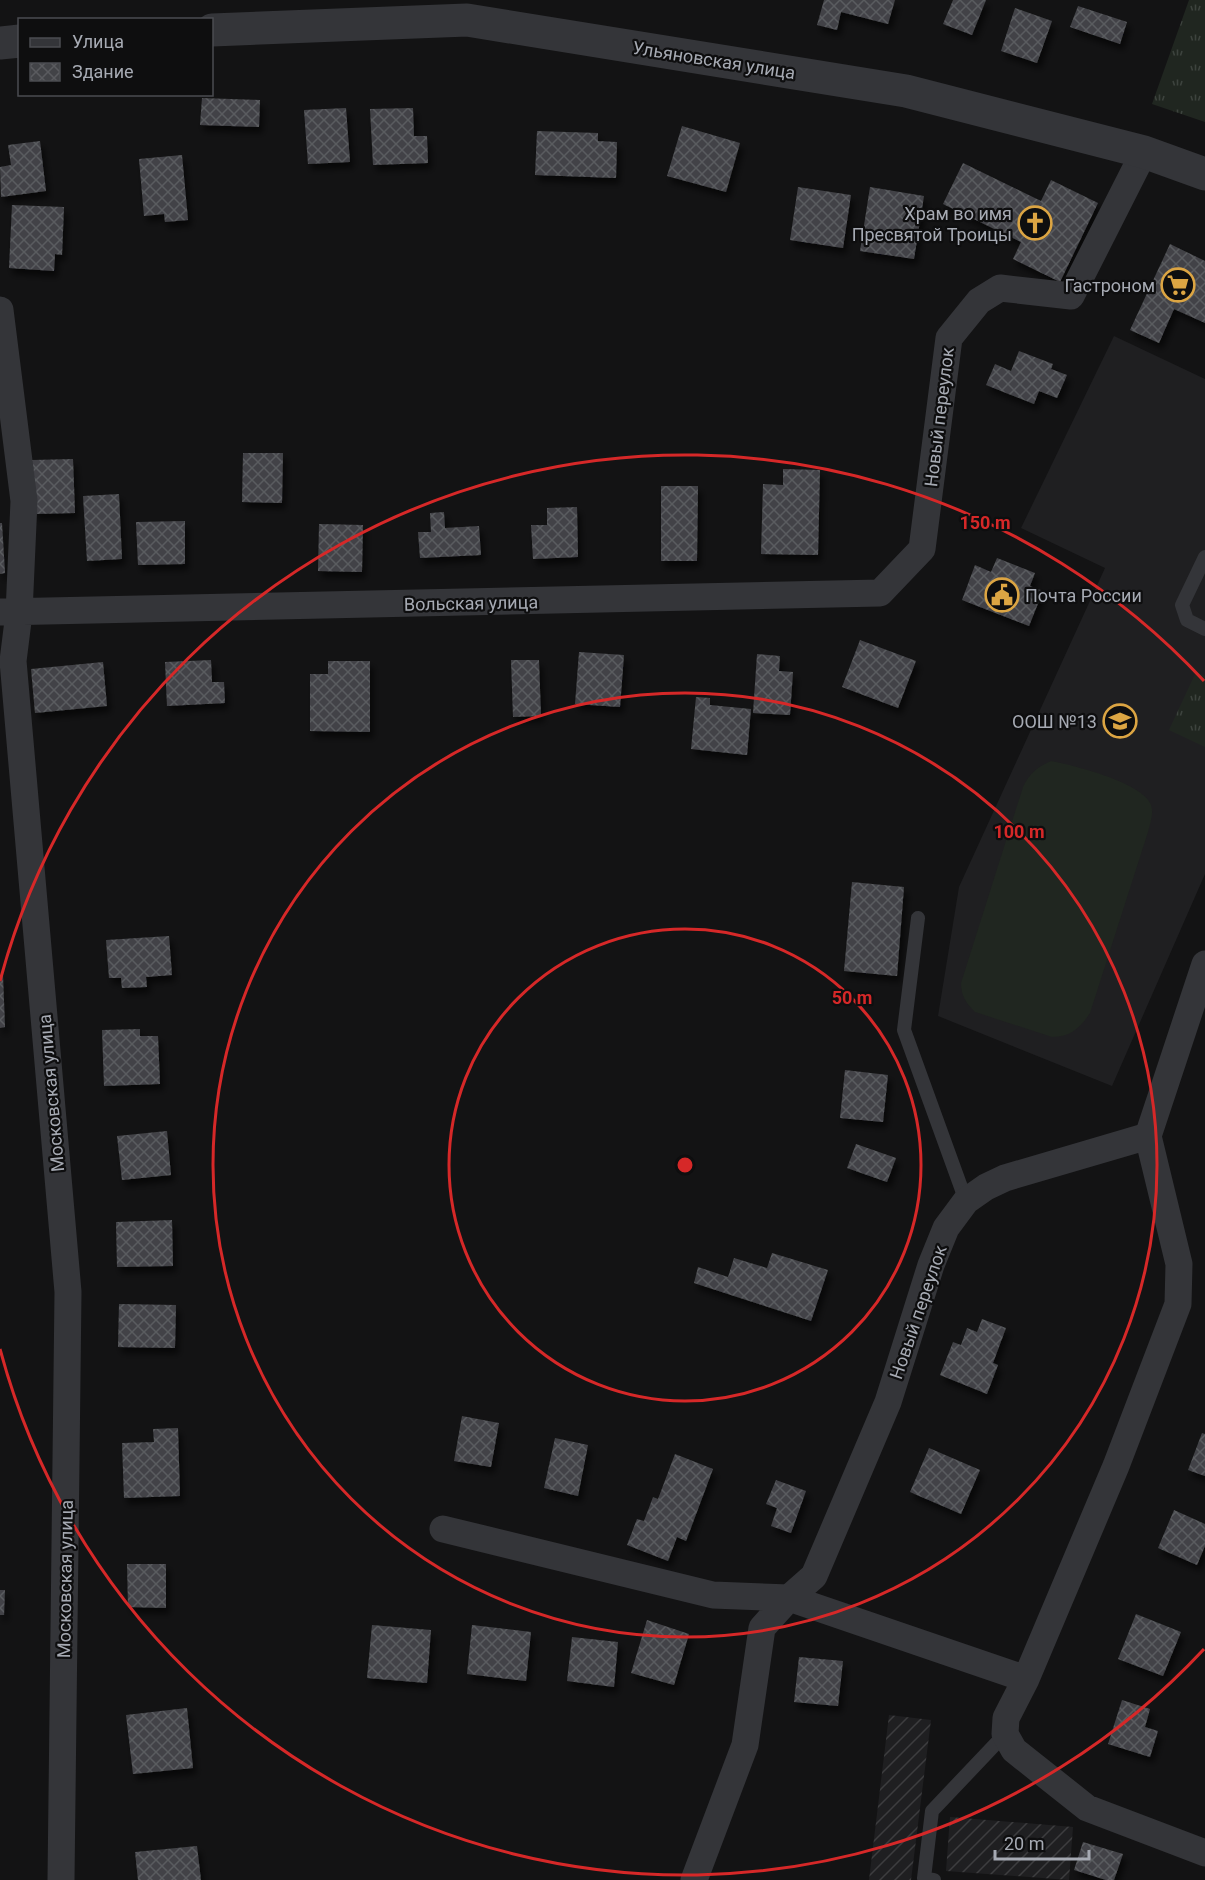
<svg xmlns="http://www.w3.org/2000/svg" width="1205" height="1880" font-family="Roboto,sans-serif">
<defs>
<pattern id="industrial-furrows" width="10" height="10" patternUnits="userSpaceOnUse" patternTransform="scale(1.5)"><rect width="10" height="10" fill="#1f1f21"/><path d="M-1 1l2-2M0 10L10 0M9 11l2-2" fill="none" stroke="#3d3d3f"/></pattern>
<pattern id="grass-tufts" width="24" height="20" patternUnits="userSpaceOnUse" patternTransform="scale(1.5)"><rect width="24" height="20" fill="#202620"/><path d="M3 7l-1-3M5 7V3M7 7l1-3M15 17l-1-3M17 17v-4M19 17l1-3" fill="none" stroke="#3d433e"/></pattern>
<pattern id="building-cross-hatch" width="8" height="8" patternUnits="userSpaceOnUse" patternTransform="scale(1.5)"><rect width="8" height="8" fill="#424347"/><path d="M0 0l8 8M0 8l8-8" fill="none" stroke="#5a5b5f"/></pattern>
<filter id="shadow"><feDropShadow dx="3.5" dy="6" stdDeviation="3" flood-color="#0009"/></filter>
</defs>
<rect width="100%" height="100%" fill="#131314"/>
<path fill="#1f1f21" d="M1114,336L1205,379V874L1112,1086L938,1016L959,887L1105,568L1021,528Z"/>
<path fill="url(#industrial-furrows)" d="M889,1715L931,1720L911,1880H869Z
M950,1817L1073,1827L1069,1880L946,1871Z"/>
<path fill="url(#grass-tufts)" d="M1189,0H1205V122L1152,104Z
M1196,672L1205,676V747L1169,730Z"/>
<path fill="#202620" d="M1051,761C1073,765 1144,783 1151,805C1154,813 1150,824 1148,832L1090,1013C1081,1027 1071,1037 1052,1037L975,1012C966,1003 961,996 961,983L1023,787C1030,773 1037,767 1051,761Z"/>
<path fill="url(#building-cross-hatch)" filter="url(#shadow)" d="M824,0H895L888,24L841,12L837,30L817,25Z
M953,0H986L972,35L943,24Z
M1078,6L1127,22L1120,44L1070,27Z
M1015,8L1052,21L1037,63L1001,51Z
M202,98L260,100L259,127L200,125Z
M346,108L350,162L308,164L304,110Z
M413,108L414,136H427L428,163L373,165L370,109Z
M682,126L740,143L726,192L667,176Z
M537,131L598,133V141L617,142L616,178L535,175Z
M40,141L46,191L1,197L0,167L11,165L8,145Z
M182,155L188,220L165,222L164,214L144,216L139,159Z
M963,163L1041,201L1051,180L1098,203L1060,282L1013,259L1021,242L943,204Z
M798,187L851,195L843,248L790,240Z
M870,187L924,196L914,259L860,251Z
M12,205L64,207L62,255L55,254L54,271L9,268Z
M1170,244L1205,261V323L1174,309L1159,343L1130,330Z
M1019,351L1053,364L1051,369L1067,375L1057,398L1039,391L1034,404L986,385L995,364L1011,371Z
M243,453H283L282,503L242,502Z
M73,459L75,513L34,514L32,460Z
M783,469L820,470L818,555L761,554L763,484L783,485Z
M661,486H698L697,561H661Z
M119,494L122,559L87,561L83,496Z
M577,507L578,557L533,559L531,525H547V508Z
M444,512L445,528L479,526L481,555L420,558L418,532H431L430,513Z
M185,521V564L138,565L136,522Z
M0,523H2L5,573L0,574Z
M319,524L363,525L362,572L318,571Z
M997,558L1035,573L1030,586L1043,591L1029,626L962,600L975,565L991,572Z
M860,640L916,661L898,708L842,687Z
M579,652L624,655L620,707L575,704Z
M757,654L780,656L779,671L793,672L790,715L753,713Z
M211,660L212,682H224L225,703L167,706L165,662Z
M511,660H539L541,716L513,717Z
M328,661H370V732L310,731V674H328Z
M103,662L107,706L35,713L31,669Z
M696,697L710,698V705L751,709L747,755L691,749Z
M852,882L904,887L897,976L844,971Z
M169,936L172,975L146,977L147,987L122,988L121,978H109L106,940Z
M0,975H3L5,1027L0,1028Z
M140,1029V1036H158L160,1084L104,1086L102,1030Z
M845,1070L888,1075L883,1122L840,1118Z
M167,1131L171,1175L122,1180L117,1136Z
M856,1144L896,1158L887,1182L847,1168Z
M172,1220L173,1266L117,1267L116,1222Z
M772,1253L828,1270L811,1321L694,1283L698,1267L728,1277L734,1258L767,1268Z
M119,1304L176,1305L175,1348L118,1347Z
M982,1319L1006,1328L993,1363L998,1365L987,1394L940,1375L953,1342L961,1345L967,1328L977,1332Z
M462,1416L499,1423L491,1467L454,1461Z
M178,1428L180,1496L124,1498L122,1443L154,1442L153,1429Z
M1202,1433L1205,1434V1476L1188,1470Z
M555,1438L588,1445L578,1496L544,1488Z
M929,1448L980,1470L961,1514L910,1492Z
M675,1454L713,1469L686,1541L677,1537L668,1561L627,1545L637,1519L644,1521L653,1497L658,1499Z
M776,1480L806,1491L791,1533L771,1526L777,1508L766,1504Z
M1174,1510L1205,1524V1546L1197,1565L1158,1548Z
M127,1564H166V1608L128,1607Z
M0,1590H5L4,1615H0Z
M1136,1614L1181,1632L1163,1676L1118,1659Z
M647,1620L689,1634L674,1685L631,1673Z
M372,1625L431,1630L427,1683L367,1678Z
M472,1625L531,1632L526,1681L467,1674Z
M572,1637L618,1642L614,1687L567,1681Z
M799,1657L843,1661L838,1706L794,1702Z
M1122,1700L1150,1709L1145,1727L1158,1731L1150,1757L1108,1744Z
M187,1708L193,1768L133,1774L126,1715Z
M1083,1842L1123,1854L1114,1880H1106L1074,1870Z
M197,1846L201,1880H138L135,1852Z"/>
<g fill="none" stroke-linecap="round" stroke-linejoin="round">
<path stroke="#343539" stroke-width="14" d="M1205,557L1182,605L1187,620L1205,629
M918,918L904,1030L966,1201
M934,1880L924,1878L932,1811L1005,1734"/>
<path stroke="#343539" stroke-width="27" d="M0,310L24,501L19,613L13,661L68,1292L61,1880
M0,612L880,593L922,549L949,338L979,301L1000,288L1071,296L1144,152
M1205,964L1148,1136L1179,1264L1178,1304L1116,1466L1026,1679L1006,1718L1005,1734L1014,1750L1087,1808L1205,1853
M443,1529L713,1595L789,1598L1026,1679
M694,1880L745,1745L762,1628L789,1598L814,1576L888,1402L931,1265L946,1228L966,1201L986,1187L1005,1178L1148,1136"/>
<path stroke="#343539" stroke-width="33" d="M212,30L467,20L906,91L1144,152L1205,174
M0,43L20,41"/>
</g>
<g fill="none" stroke="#d62828" stroke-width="3">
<circle cx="685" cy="1165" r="236"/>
<circle cx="685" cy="1165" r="472"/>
<path d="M1204 1649A709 709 0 0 1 0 1349M0 981A709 709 0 0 1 1204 681"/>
</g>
<defs>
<g id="church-ring" transform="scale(1.725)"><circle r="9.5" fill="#0e0e0f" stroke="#dca543" stroke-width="1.5"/><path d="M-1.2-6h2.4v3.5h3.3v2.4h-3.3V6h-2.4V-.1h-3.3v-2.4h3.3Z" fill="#dca543"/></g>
<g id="supermarket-ring" transform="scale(1.725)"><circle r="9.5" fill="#0e0e0f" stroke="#dca543" stroke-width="1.5"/><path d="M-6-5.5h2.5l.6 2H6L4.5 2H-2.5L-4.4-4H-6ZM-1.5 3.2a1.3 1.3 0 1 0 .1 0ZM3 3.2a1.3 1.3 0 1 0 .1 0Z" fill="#dca543"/></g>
<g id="civic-ring" transform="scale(1.725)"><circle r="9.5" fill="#0e0e0f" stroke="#dca543" stroke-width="1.5"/><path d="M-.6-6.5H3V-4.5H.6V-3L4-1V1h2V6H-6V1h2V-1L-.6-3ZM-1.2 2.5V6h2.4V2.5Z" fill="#dca543"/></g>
<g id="school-ring" transform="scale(1.725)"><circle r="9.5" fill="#0e0e0f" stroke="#dca543" stroke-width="1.5"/><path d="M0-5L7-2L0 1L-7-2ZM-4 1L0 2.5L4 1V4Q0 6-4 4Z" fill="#dca543"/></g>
</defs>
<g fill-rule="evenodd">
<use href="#church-ring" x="1035" y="223"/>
<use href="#supermarket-ring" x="1178" y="285"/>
<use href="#civic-ring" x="1002" y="595"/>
<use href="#school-ring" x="1120" y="721"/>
</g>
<g text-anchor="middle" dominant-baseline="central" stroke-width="4.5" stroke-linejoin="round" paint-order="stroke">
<g font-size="18" fill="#a6aab3" stroke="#0e0e0f">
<text transform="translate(714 60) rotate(9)">Ульяновская улица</text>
<text transform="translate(939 417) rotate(-83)">Новый переулок</text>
<text transform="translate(471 603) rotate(-1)">Вольская улица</text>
<text transform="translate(51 1093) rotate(-95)">Московская улица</text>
<text transform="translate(918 1312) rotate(-71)">Новый переулок</text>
<text transform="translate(65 1579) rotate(-89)">Московская улица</text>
</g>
<g font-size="18" fill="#a6aab3" stroke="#0e0e0f" text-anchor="end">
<text x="1012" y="213">Храм во имя<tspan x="1012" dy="21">Пресвятой Троицы</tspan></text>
<text x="1155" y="285">Гастроном</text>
<text x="1025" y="595" text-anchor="start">Почта России</text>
<text x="1097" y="721">ООШ №13</text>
</g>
</g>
<circle cx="685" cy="1165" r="9" fill="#d62828" stroke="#0e0e0f" stroke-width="3"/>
<g font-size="18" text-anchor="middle" font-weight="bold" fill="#d62828" stroke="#0e0e0f" stroke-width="4.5" stroke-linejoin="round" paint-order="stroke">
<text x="985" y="529">150 m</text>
<text x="1019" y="838">100 m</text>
<text x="852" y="1004">50 m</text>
</g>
<rect x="18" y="18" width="195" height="78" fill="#0e0e0f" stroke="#4b4c51" stroke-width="1.5"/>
<rect x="30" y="38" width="30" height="9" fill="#343539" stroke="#4b4c51" stroke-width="1.5"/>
<text x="72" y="48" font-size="18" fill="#a6aab3">Улица</text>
<rect x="30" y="63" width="30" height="18" fill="url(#building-cross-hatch)" stroke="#4b4c51" stroke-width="1.5"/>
<text x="72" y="78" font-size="18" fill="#a6aab3">Здание</text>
<path d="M995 1850v9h94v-9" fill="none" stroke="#a6aab3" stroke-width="3"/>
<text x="1004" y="1850" font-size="18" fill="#a6aab3" stroke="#0e0e0f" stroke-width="4.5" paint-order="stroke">20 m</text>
</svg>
